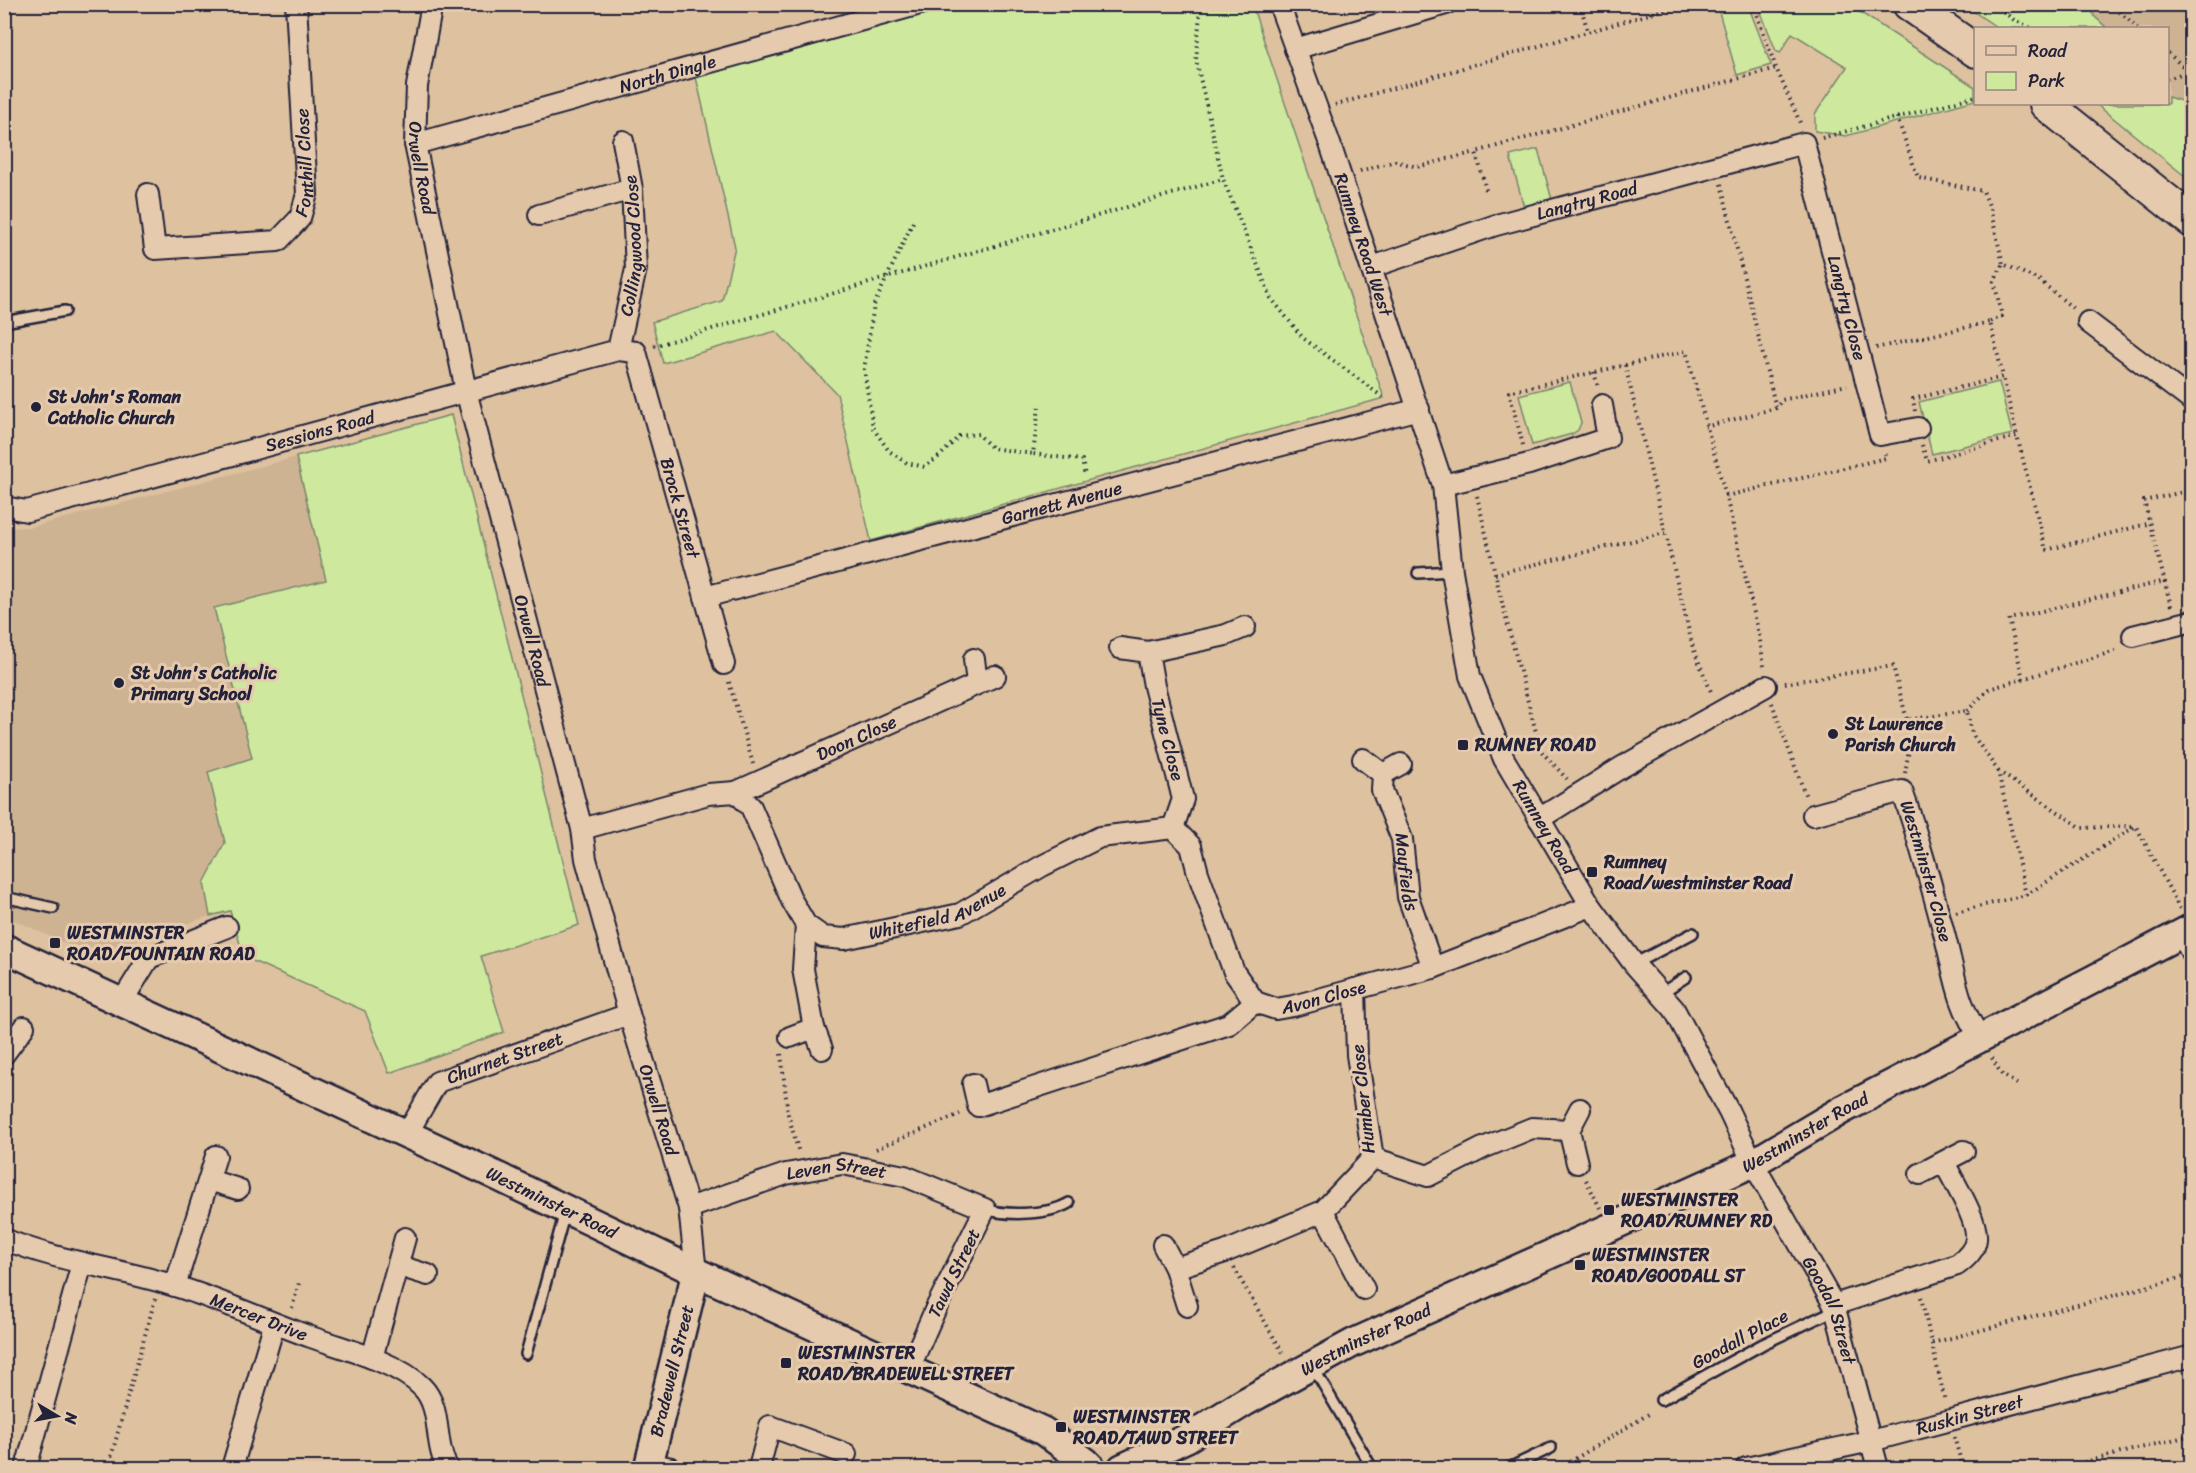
<svg xmlns="http://www.w3.org/2000/svg" width="2196" height="1473" font-family="Sriracha,sans-serif">
<rect width="100%" height="100%" fill="#dec2a0"/>
<filter id="ink" filterUnits="userSpaceOnUse"><feTurbulence type="fractalNoise" baseFrequency=".0167" numOctaves="2"/><feDisplacementMap in="SourceGraphic" scale="12" xChannelSelector="R" yChannelSelector="G"/><feConvolveMatrix kernelMatrix="1 2 1 2 8 2 1 2 1" color-interpolation-filters="sRGB"/></filter>
<g filter="url(#ink)">
<path fill="#ceb392" d="M2090,5H2191V104L2168,97V28H2107L2094,16Z
M296,457L326,580L214,608L252,758L208,772L225,843L204,883L210,916L91,955L5,916V528L31,527Z"/>
<path fill="#cee89e" stroke="#78856c" stroke-width="1.5" d="M963,4L1252,5L1384,398L871,541L837,394L776,331L663,363L652,322L722,301L735,247L696,77Z
M1717,5H1748L1771,65L1737,75Z
M1758,5H1849L1975,87V100L1846,136L1815,131V114L1847,67L1792,33L1780,53L1776,51Z
M1964,5H2090L2094,16L2107,28H1998Z
M2168,97L2191,104V181L2096,104H2168Z
M1538,149L1552,200L1524,207L1510,156Z
M1570,382L1581,423L1578,430L1572,434L1532,445L1519,395Z
M1999,382L2012,434L1932,454L1919,402Z
M451,415L579,925L481,956L504,1032L389,1073L365,1011L244,957L230,911L210,916L204,883L225,843L208,772L252,758L214,608L326,580L296,457Z"/>
<g fill="none" stroke-linecap="round" stroke-linejoin="round">
<g stroke="#22223b" stroke-width="14">
<path id="lane" d="M4,322L65,311
M1418,573L1452,571
M4,897L53,908
M1634,964L1693,933
M1660,994L1686,977
M985,1209C1006,1216 1049,1215 1069,1203
M526,1354L565,1212
M1313,1367L1372,1468
M1661,1400L1763,1344L1835,1310
M1509,1468L1551,1448"/>
</g>
<g stroke="#22223b" stroke-width="24">
<g id="street">
<path id="s1" d="M432,4L417,86L415,144L466,391L582,829L586,859L629,1014L689,1208L696,1272"/>
<path id="s2" d="M1279,4L1330,144L1443,485L1452,571L1470,676L1504,759L1591,906L1634,964L1674,1009L1729,1112L1753,1163L1834,1305L1878,1468"/>
<path d="M1295,49L1446,4"/>
<path id="s3" d="M415,144L920,4"/>
<path id="s4" d="M148,194L155,249L278,241L300,218L307,194L296,4"/>
<path d="M539,215L632,189"/>
<path id="s5" d="M1372,267L1496,225L1804,143L1880,435L1918,428"/>
<path d="M2088,322L2192,401"/>
<path id="s6" d="M618,350L636,269L632,189L623,141"/>
<path d="M1443,485L1529,464L1608,438L1602,405"/>
<path id="s7" d="M4,507L27,511L618,350L636,352L724,664"/>
<path id="s8" d="M705,597L1419,409"/>
<path d="M2133,636L2192,621"/>
<path id="s9" d="M1120,648L1148,652L1154,686L1183,799L1173,828"/>
<path d="M1148,652L1226,635L1245,627"/>
<path d="M974,659L977,683"/>
<path d="M1363,759L1383,774L1401,764"/>
<path id="s10" d="M1383,774L1382,790L1402,839L1408,897L1433,968"/>
<path id="s11" d="M736,792L995,676"/>
<path id="s12" d="M1813,815L1902,791C1919,838 1932,888 1945,937C1955,975 1957,1004 1980,1037"/>
<path d="M1539,819L1622,767L1766,686"/>
<path id="s13" d="M582,829L708,794L736,792L751,807L792,901L806,925L823,937L844,939L960,914L1042,866L1100,837L1173,828L1191,846L1198,873L1234,972L1255,1002"/>
<path d="M806,925L803,969L814,1028L822,1049"/>
<path d="M2181,933L2192,954"/>
<path d="M121,1003L149,958L227,927"/>
<path d="M790,1037L814,1028"/>
<path d="M4,1054L24,1027"/>
<path id="s14" d="M973,1084L978,1106L1229,1024L1255,1002L1276,1009L1293,1006L1433,968L1591,906"/>
<path id="s15" d="M407,1134L437,1082L629,1014"/>
<path d="M1373,1158L1428,1176L1483,1148L1532,1128L1569,1130"/>
<path d="M1577,1163L1569,1130L1580,1109"/>
<path d="M1920,1174L1964,1151"/>
<path d="M209,1180L238,1189"/>
<path id="s16" d="M689,1208L786,1174L842,1164L905,1176L985,1209L936,1308L909,1369"/>
<path d="M1323,1211L1364,1289"/>
<path id="s17" d="M4,1239C59,1262 119,1268 175,1286C221,1300 266,1321 311,1337C345,1349 397,1362 422,1387C443,1408 433,1445 448,1468"/>
<path d="M1163,1245L1175,1268L1187,1306"/>
<path d="M399,1266L428,1275"/>
<path d="M1175,1268L1225,1252L1323,1211L1373,1158L1357,1055L1355,989"/>
<path d="M175,1286L216,1156"/>
<path d="M1834,1305L1957,1265C1965,1259 1975,1251 1976,1239C1978,1219 1953,1181 1944,1162"/>
<path d="M372,1358L405,1238"/>
<path d="M649,1463L671,1468"/>
<path d="M26,1468L82,1263"/>
<path d="M232,1468L274,1325"/>
<path d="M759,1468L770,1426L846,1454"/>
<path id="s18" d="M1746,1468L1871,1441L2192,1356"/>
</g>
</g>
<g stroke="#22223b" stroke-width="32">
<g id="secondary">
<path id="s19" d="M4,948L482,1169L696,1272L1043,1431L1086,1462L1092,1468"/>
<path id="s20" d="M648,1468L696,1272"/>
<path id="s21" d="M1122,1468L1187,1438L1245,1402L1353,1343L1753,1163L1842,1110L2192,928"/>
</g>
</g>
<g stroke="#22223b" stroke-width="36">
<path id="primary" d="M1909,4L1976,51
M2046,104L2192,221"/>
</g>
<path stroke="#22223b" stroke-width="4" stroke-dasharray="1.5 4.5" stroke-linecap="butt" d="M1203,4L1200,13L1196,60L1223,179L1271,298L1303,338L1384,398
M1580,4L1588,32
M1753,4L1776,68L1801,125
M1994,4L2014,20L2031,28
M2110,4L2138,28
M2168,53L2188,71L2168,79
M1335,105L1684,4
M1897,117L1918,178L1983,191L1990,208L2003,264L2039,280L2074,309
M1822,138L1976,96
M1360,171L1395,161L1417,167L1476,152
M1721,184L1776,408
M1486,190L1476,152L1776,68
M913,222L874,305L864,369L873,428L889,451L907,463L925,467L941,455L959,436L978,434L992,448L1033,454
M1990,322L2002,316L1994,281L2003,264
M654,346L1223,179
M1876,348L1990,322L2003,377
M1625,365L1693,648L1712,694
M1594,372L1598,387
M1039,407L1033,454L1082,460L1085,476
M1915,411L1913,399L2003,377L2017,436
M1705,427L1776,408L1782,400L1847,385
M1523,445L1509,392L1686,351L1726,496
M1922,445L1927,461L2017,436L2046,550L2151,523
M1477,496L1503,607L1541,751L1567,779
M1495,574L1665,533
M2171,606L2144,501L2192,490
M1764,666L1759,634L1726,496L1886,458L1885,454
M2023,679L2009,619L2165,581
M729,682L753,764
M1785,683L1893,666L1907,720L1967,711L1972,734L1998,771L2026,895
M1772,703L1806,797
M1967,711L1989,689L2119,650
M1998,771L2082,828L2135,826
M1905,773L1910,744L1907,720
M1956,912L2026,895L2136,826L2180,909
M781,1054L788,1114L799,1153
M1992,1058L2002,1075L2017,1084
M876,1149L960,1114
M1586,1180L1600,1208
M1234,1268L1284,1355
M1921,1297L1945,1401
M292,1308L299,1283
M1932,1343L2192,1275
M1954,1437L1963,1468
M108,1468L155,1299
M1560,1468L1652,1412
M2061,1468L2192,1435"/>
<use href="#lane" stroke="#e6caad" stroke-width="9"/>
<use href="#street" stroke="#e6caad" stroke-width="20"/>
<use href="#secondary" stroke="#e6caad" stroke-width="27"/>
<use href="#primary" stroke="#e6caad" stroke-width="32"/>
</g>
</g>
<g fill="#22223b" stroke="#e6caad" stroke-width="2">
<circle cx="36" cy="407" r="6"/>
<circle cx="119" cy="683" r="6"/>
<circle cx="1833" cy="734" r="6"/>
<rect x="1457" y="739" width="12" height="12" rx="3"/>
<rect x="1586" y="866" width="12" height="12" rx="3"/>
<rect x="49" y="937" width="12" height="12" rx="3"/>
<rect x="1603" y="1204" width="12" height="12" rx="3"/>
<rect x="1574" y="1259" width="12" height="12" rx="3"/>
<rect x="780" y="1357" width="12" height="12" rx="3"/>
<rect x="1055" y="1421" width="12" height="12" rx="3"/>
</g>
<g text-anchor="middle" dominant-baseline="central" stroke-width="6" stroke-linejoin="round" paint-order="stroke">
<g font-size="18" fill="#22223b" stroke="#e6caad">
<text stroke="none"><textPath href="#s3" startOffset="262">North Dingle</textPath></text>
<text stroke="none"><textPath href="#s4" startOffset="267">Fonthill Close</textPath></text>
<text stroke="none"><textPath href="#s1" startOffset="166">Orwell Road</textPath></text>
<text stroke="none"><textPath href="#s5" startOffset="225">Langtry Road</textPath></text>
<text stroke="none"><textPath href="#s2" startOffset="255">Rumney Road West</textPath></text>
<text stroke="none"><textPath href="#s6" startOffset="106">Collingwood Close</textPath></text>
<text stroke="none"><textPath href="#s5" startOffset="620">Langtry Close</textPath></text>
<text stroke="none"><textPath href="#s7" startOffset="327">Sessions Road</textPath></text>
<text stroke="none"><textPath href="#s8" startOffset="369">Garnett Avenue</textPath></text>
<text stroke="none"><textPath href="#s7" startOffset="816">Brock Street</textPath></text>
<text stroke="none"><textPath href="#s1" startOffset="652">Orwell Road</textPath></text>
<text stroke="none"><textPath href="#s11" startOffset="132">Doon Close</textPath></text>
<text stroke="none"><textPath href="#s9" startOffset="118">Tyne Close</textPath></text>
<text stroke="none"><textPath href="#s2" startOffset="870">Rumney Road</textPath></text>
<text stroke="none"><textPath href="#s10" startOffset="102">Mayfields</textPath></text>
<text stroke="none"><textPath href="#s12" startOffset="176">Westminster Close</textPath></text>
<text stroke="none"><textPath href="#s13" startOffset="450">Whitefield Avenue</textPath></text>
<text stroke="none"><textPath href="#s14" startOffset="392">Avon Close</textPath></text>
<text stroke="none"><textPath href="#s15" startOffset="132">Churnet Street</textPath></text>
<text transform="translate(1363 1099) rotate(-96)">Humber Close</text>
<text stroke="none"><textPath href="#s1" startOffset="1138">Orwell Road</textPath></text>
<text stroke="none"><textPath href="#s21" startOffset="762">Westminster Road</textPath></text>
<text stroke="none"><textPath href="#s16" startOffset="154">Leven Street</textPath></text>
<text stroke="none"><textPath href="#s19" startOffset="604">Westminster Road</textPath></text>
<text transform="translate(954 1273) rotate(-64)">Tawd Street</text>
<text stroke="none"><textPath href="#s2" startOffset="1434">Goodall Street</textPath></text>
<text stroke="none"><textPath href="#s17" startOffset="267">Mercer Drive</textPath></text>
<text transform="translate(1740 1339) rotate(-28)">Goodall Place</text>
<text stroke="none"><textPath href="#s21" startOffset="276">Westminster Road</textPath></text>
<text stroke="none"><textPath href="#s20" startOffset="100">Bradewell Street</textPath></text>
<text stroke="none"><textPath href="#s18" startOffset="230">Ruskin Street</textPath></text>
</g>
<g font-size="18" font-weight="bold" fill="#22223b" stroke="#e6caad" text-anchor="start">
<text x="48" y="397">St John's Roman<tspan x="48" dy="21">Catholic Church</tspan></text>
<text x="131" y="673">St John's Catholic<tspan x="131" dy="21">Primary School</tspan></text>
<text x="1845" y="724">St Lawrence<tspan x="1845" dy="21">Parish Church</tspan></text>
<text x="1475" y="745">RUMNEY ROAD</text>
<text x="1604" y="862">Rumney<tspan x="1604" dy="21">Road/westminster Road</tspan></text>
<text x="67" y="933">WESTMINSTER<tspan x="67" dy="21">ROAD/FOUNTAIN ROAD</tspan></text>
<text x="1621" y="1200">WESTMINSTER<tspan x="1621" dy="21">ROAD/RUMNEY RD</tspan></text>
<text x="1592" y="1255">WESTMINSTER<tspan x="1592" dy="21">ROAD/GOODALL ST</tspan></text>
<text x="798" y="1353">WESTMINSTER<tspan x="798" dy="21">ROAD/BRADEWELL STREET</tspan></text>
<text x="1073" y="1417">WESTMINSTER<tspan x="1073" dy="21">ROAD/TAWD STREET</tspan></text>
</g>
</g>
<rect width="2196" height="1473" fill="none" stroke="#e6caad" stroke-width="24"/>
<rect x="12" y="12" width="2172" height="1449" fill="none" stroke="#22223b" stroke-width="2" filter="url(#ink)"/>
<rect x="1974" y="27" width="195" height="78" fill="#e6caad" stroke="#98877f" stroke-width="1.5"/>
<rect x="1986" y="46" width="30" height="9" fill="#e6caad" stroke="#98877f" stroke-width="1.5"/>
<text x="2028" y="57" font-size="18" fill="#22223b">Road</text>
<rect x="1986" y="72" width="30" height="18" fill="#cee89e" stroke="#98877f" stroke-width="1.5"/>
<text x="2028" y="87" font-size="18" fill="#22223b">Park</text>
<g transform="translate(57 1416) rotate(100)" stroke="#e6caad" stroke-width="4.5" paint-order="stroke">
<path d="M0-4.5L10 22L0 15L-10 22Z" fill="#22223b"/>
<text y="-9" font-size="16" font-weight="bold" text-anchor="middle" fill="#22223b">N</text>
</g>
</svg>
